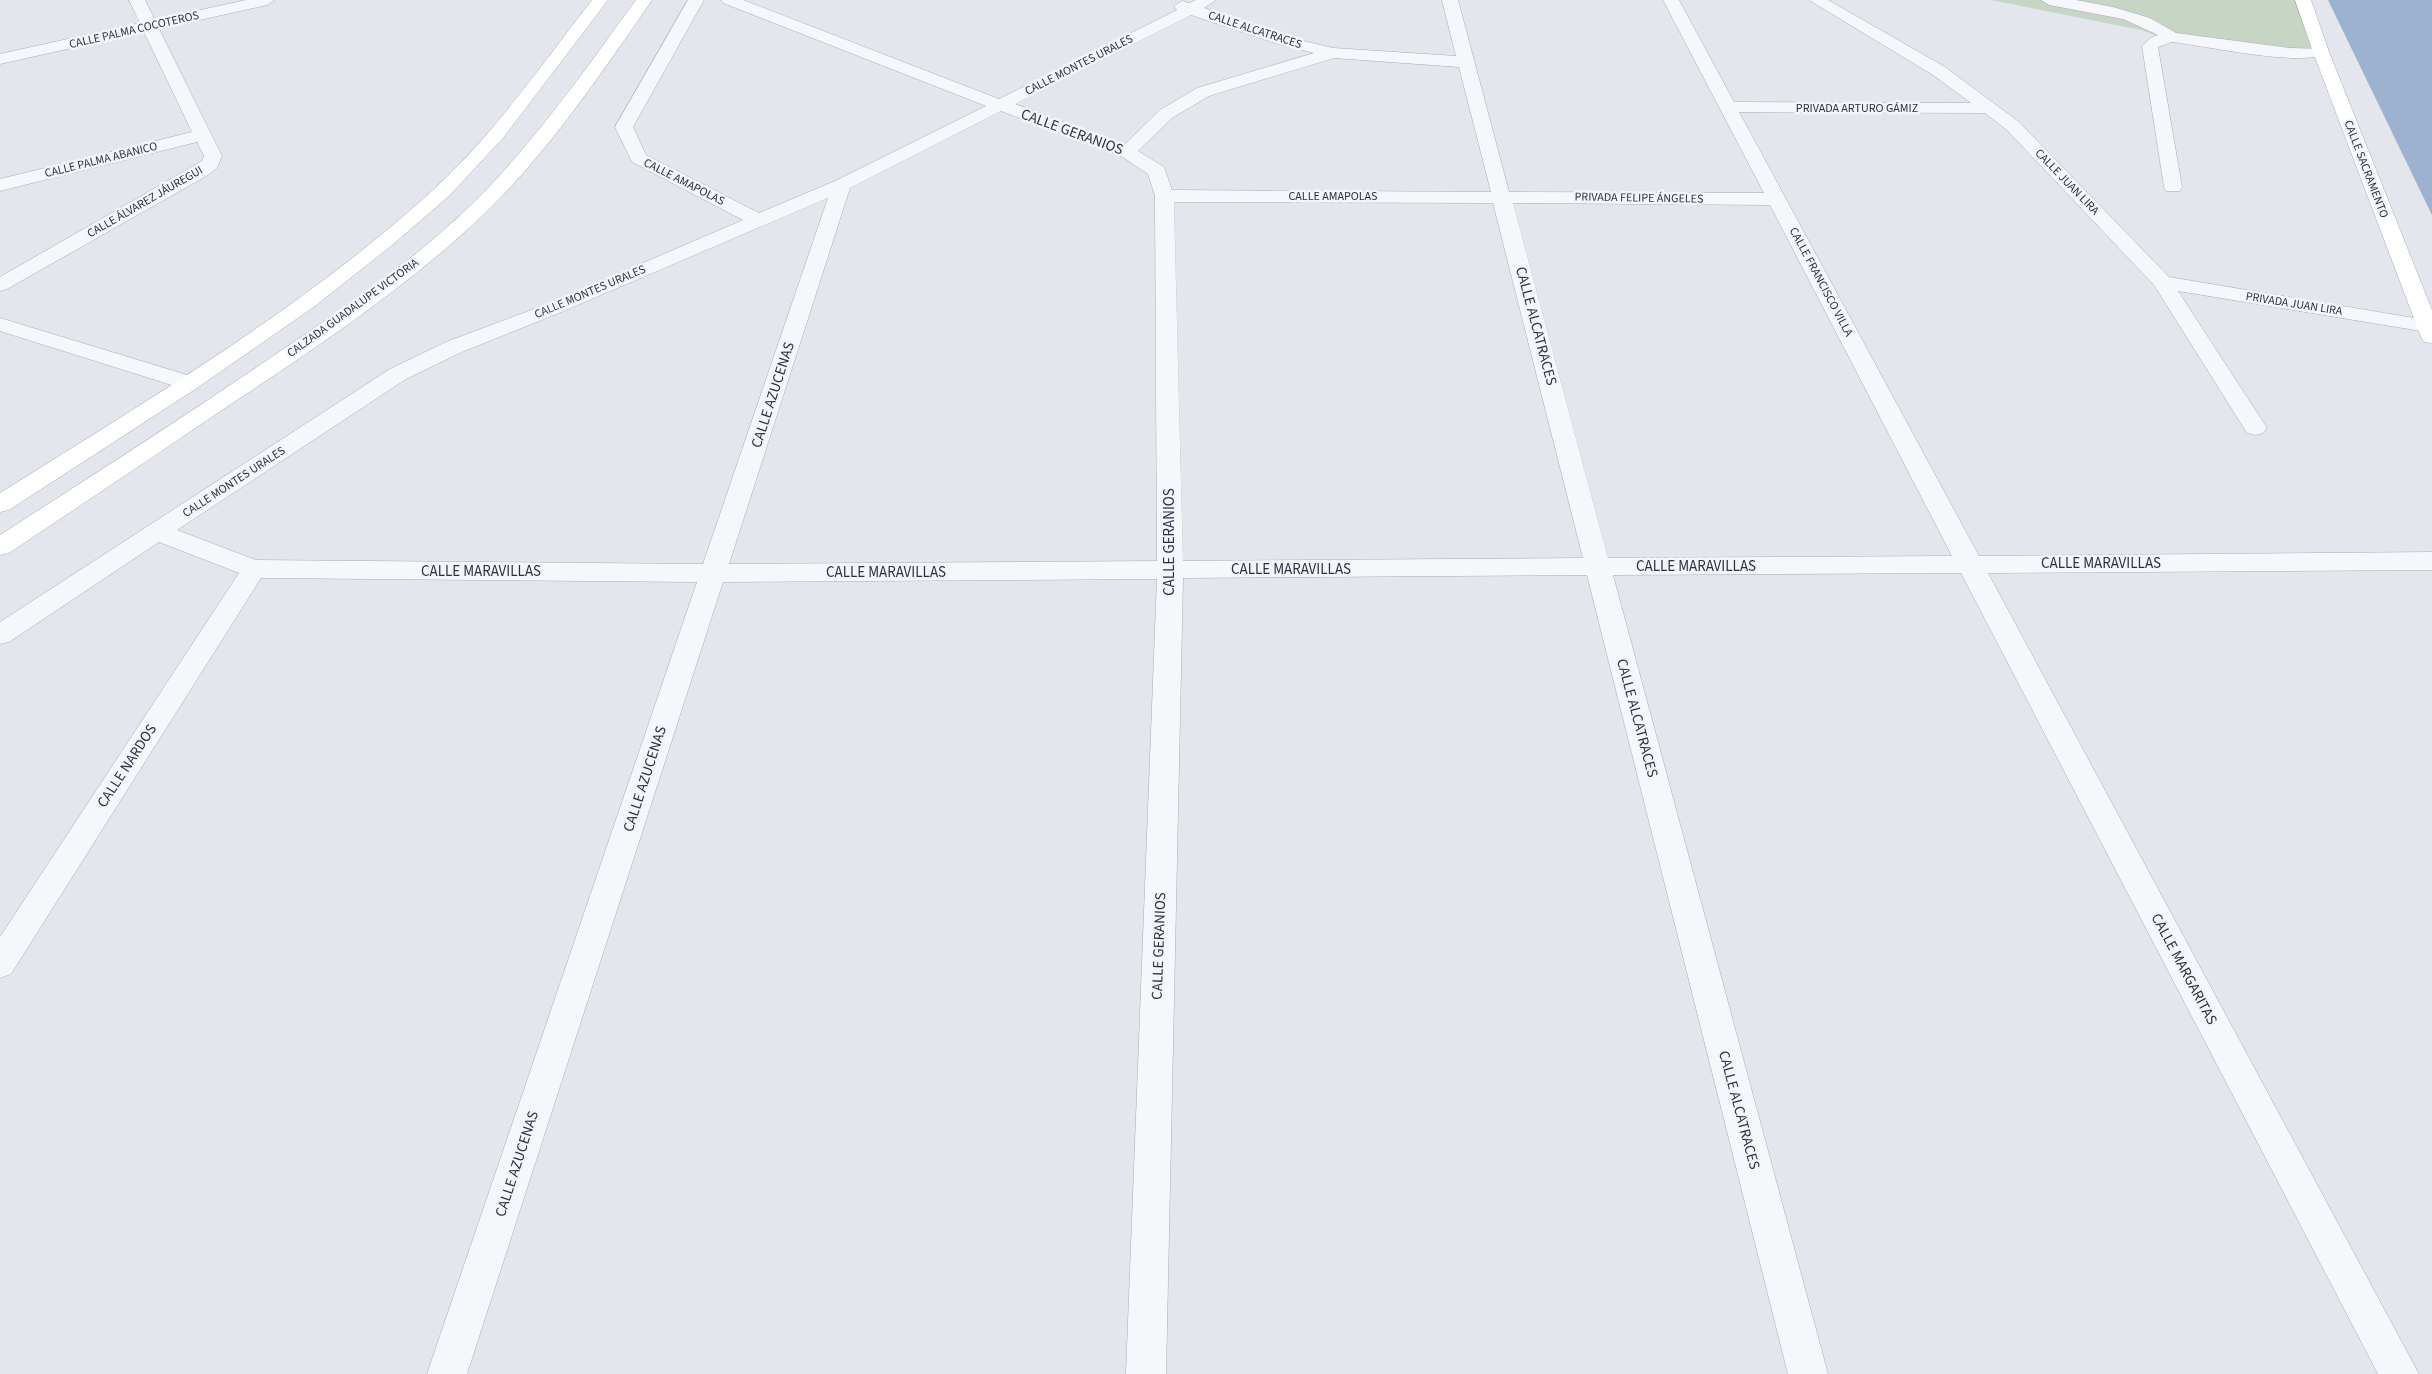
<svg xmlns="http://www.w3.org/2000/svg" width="2432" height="1374" font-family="'Source Sans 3',sans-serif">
<rect width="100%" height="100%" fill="#e3e6ec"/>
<path fill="#c7d6c4" d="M1991,0H2296L2318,54L2295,59L2174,42L2141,30Z"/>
<path fill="#9cb2ce" d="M2328,0H2432V215Z"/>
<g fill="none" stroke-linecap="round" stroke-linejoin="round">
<g stroke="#a7acb7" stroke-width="1">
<path id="street" d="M129,0H145L155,20L246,0H275L267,5L159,29L222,156L217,168L208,175L7,289L0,291V277L202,161L204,156L197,142L0,191V179L192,132L144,32L0,64V54L140,23Z
M688,0H704L633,127L646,155L759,213L835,181L986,106L723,3L721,0H743L999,99L1177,10L1174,6L1182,1L1189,3L1196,0H1216L1204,8L1287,37L1333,48L1456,56L1442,0H1458L1509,192L1764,193L1663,0H1679L1734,102L1971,103L1933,75L1809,0H1828L1945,67L2019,122L2169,277L2432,321V331L2427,332L2178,291L2267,428L2263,433L2255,435L2247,433L2154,285L2007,130L1985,113L1739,112L1979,556L2432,552V570L1988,573L2419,1374H2378L1961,573L1613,575L1828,1374H1788L1587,575L1183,578L1166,1374H1126L1157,579L723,582L467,1374H427L697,582L261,578L11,974L0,978V937L239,573L159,542L9,642L0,644V622L390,369L446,342L545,305L743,220L632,162L615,127ZM1191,15L1275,43L1314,53L1197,88L1160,110L1124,145L1015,104ZM1334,58L1459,67L1491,192L1172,190L1164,167L1138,151L1172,118L1209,96ZM1001,111L1121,156L1148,174L1155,196L1157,561L729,564L850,188ZM828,198L703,564L256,560L177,530L406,379L462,352L559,313ZM1174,202L1493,203L1583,558L1183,561ZM1513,203L1770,205L1952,556L1608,558Z
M2041,0H2076L2113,7L2150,18L2176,33L2289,48L2327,49L2329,52L2327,55C2289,65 2213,47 2172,42L2158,47L2182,187L2180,191H2166L2164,187L2142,46L2152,37L2158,35L2123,19L2049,5Z
M0,318L197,378L200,383L197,388L189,390L181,388L0,331Z"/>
</g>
<g stroke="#a7acb7" stroke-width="1">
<path id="secondary" d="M2295,0H2311L2329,52L2432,310V343L2424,342L2421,337L2313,52Z"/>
</g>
<g stroke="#a1a9b8" stroke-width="1">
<path id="primary" d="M592,0H608L503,138L449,196L391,246L315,306L197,388L9,510L0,512V493C149,399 304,308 434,189C495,133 542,64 592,0Z
M636,0H652C600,75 548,153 482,216C406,288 317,347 231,404C157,454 83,504 9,553L0,555V535C93,475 187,415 279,352C345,307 412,262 469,207C533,145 584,71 636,0Z"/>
</g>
<use href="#street" fill="#f6f7fa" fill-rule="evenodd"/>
<use href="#secondary" fill="#fff" fill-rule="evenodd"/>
<use href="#primary" fill="#fff" fill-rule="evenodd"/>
</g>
<g text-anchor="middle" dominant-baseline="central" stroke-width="5" stroke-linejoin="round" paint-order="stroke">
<g font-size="12" fill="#293245" stroke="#f3f5f9">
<text transform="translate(134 30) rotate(-13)">CALLE PALMA COCOTEROS</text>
<text transform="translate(1255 30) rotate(18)">CALLE ALCATRACES</text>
<text transform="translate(1079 65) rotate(-27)">CALLE MONTES URALES</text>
<text x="1857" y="108">PRIVADA ARTURO GÁMIZ</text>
<text transform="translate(101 160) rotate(-14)">CALLE PALMA ABANICO</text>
<text transform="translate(2366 169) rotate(69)">CALLE SACRAMENTO</text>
<text transform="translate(684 182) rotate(27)">CALLE AMAPOLAS</text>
<text transform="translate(2067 182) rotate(46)">CALLE JUAN LIRA</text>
<text x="1333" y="196">CALLE AMAPOLAS</text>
<text transform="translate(1639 198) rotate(1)">PRIVADA FELIPE ÁNGELES</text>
<text transform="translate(145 202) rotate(-30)">CALLE ÁLVAREZ JÁUREGUI</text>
<text transform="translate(1821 282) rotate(62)">CALLE FRANCISCO VILLA</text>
<text transform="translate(590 292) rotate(-23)">CALLE MONTES URALES</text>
<text transform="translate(2294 304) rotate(9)">PRIVADA JUAN LIRA</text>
<text transform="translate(353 308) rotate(-36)">CALZADA GUADALUPE VICTORIA</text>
<text transform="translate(234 482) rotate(-33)">CALLE MONTES URALES</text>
</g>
<g font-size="15" fill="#293245" stroke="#f3f5f9">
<text transform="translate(1072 132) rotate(20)">CALLE GERANIOS</text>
<text transform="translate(1536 326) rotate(75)">CALLE ALCATRACES</text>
<text transform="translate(773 395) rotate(-72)">CALLE AZUCENAS</text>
<text transform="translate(1169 542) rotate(-90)">CALLE GERANIOS</text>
<text x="2101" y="563">CALLE MARAVILLAS</text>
<text x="1696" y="566">CALLE MARAVILLAS</text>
<text x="1291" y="569">CALLE MARAVILLAS</text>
<text x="481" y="571">CALLE MARAVILLAS</text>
<text x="886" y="572">CALLE MARAVILLAS</text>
<text transform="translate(1637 718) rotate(75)">CALLE ALCATRACES</text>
<text transform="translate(127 766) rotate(-57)">CALLE NARDOS</text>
<text transform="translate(645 779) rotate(-72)">CALLE AZUCENAS</text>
<text transform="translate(1159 946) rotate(-88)">CALLE GERANIOS</text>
<text transform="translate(2184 969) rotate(62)">CALLE MARGARITAS</text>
<text transform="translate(1739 1110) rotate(75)">CALLE ALCATRACES</text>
<text transform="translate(517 1164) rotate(-72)">CALLE AZUCENAS</text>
</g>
</g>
</svg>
